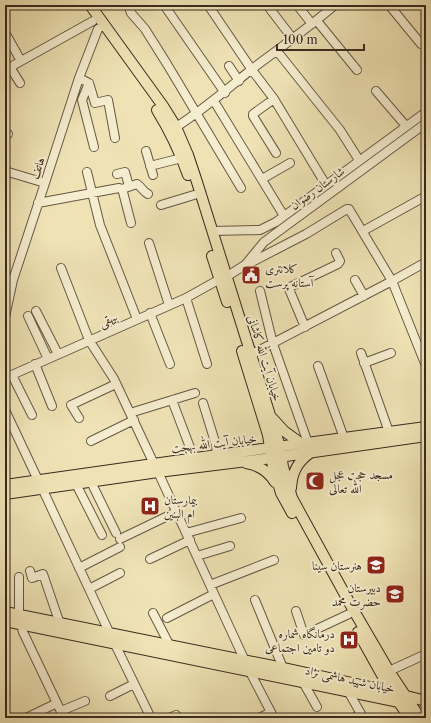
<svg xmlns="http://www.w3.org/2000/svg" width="431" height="723" font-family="'Libre Caslon Text',Amiri,serif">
<rect width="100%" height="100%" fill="#efe3b5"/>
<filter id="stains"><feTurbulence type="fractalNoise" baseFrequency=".005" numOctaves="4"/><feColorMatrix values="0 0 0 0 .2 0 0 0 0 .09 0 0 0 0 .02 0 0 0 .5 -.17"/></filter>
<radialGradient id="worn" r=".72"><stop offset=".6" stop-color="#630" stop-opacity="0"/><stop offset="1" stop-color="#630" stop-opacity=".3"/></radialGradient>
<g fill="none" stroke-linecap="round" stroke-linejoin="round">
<g stroke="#665843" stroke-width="10">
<path id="minor" d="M128,5L131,13L145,29L167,64L241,188
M164,5L225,93
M208,5L252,70L274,99L326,185
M267,5L293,39
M297,5L312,24
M389,5L421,44
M317,21L357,70
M7,36L21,61
M277,51L340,130L359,160
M229,66L239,81
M10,67L20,83
M5,70L93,21
M79,78L89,83L95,103L108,100L115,138
M89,83L82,100L94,147
M376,91L406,126
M274,99L253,114V116L276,153
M214,101L284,216
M176,127C203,110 227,89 252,69C280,48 308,28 335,5
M5,136L8,134
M146,151L153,175
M150,166L182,158
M5,171L45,183
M87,172L100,225L137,319
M117,174L125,172L129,186
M262,179L290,163
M122,189L137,184C142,187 143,192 148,194
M38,203L119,188L122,189L123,192L131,223
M161,205L194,195
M212,231L260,230L276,222L426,112
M363,231L426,196
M149,243L169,305
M248,264L306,234L347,209H349L392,281L426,366
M61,268L89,340L114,379L154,464
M5,280H13
M355,280L364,296
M260,291L273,344L308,443
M186,298L207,364
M36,311L58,354
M150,313L170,364
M28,316L48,359
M5,317L13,280L45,183L79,78L98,29L104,25
M305,327L289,289L290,287L338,264L340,261L336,253
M361,353L389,432
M250,355L392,281L426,262
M364,363L391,353
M35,364L52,406
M318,366L344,438
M12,375L32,415
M5,378L186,298L220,279L226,277L245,265L264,242L426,123
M172,400L194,458
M203,403L216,445L217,455
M5,410L38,480
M130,413L195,393
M79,418L71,405L116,384
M91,441L134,420
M158,472L245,661
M91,482L116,533
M76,484L102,535
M42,488L110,634L151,718
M5,495V507
M186,533L241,518
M120,539L176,512
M197,556L230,546
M150,559L190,540
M79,568L120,547
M30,571L32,578L43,574L60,624
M19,577V615
M210,585L274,560
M89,589L120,573
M255,600L283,668
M296,611L304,635L349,614
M153,613L170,646
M167,618L214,594
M21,624L23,632L64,718
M389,671L426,654
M250,672L274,718
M303,682L317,707
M348,691L361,714L354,718
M110,696L134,684
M61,711L85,701
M26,718L57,703
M169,718L176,715
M259,718L271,712"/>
</g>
<g stroke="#39291d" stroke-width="12">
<path id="major" d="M90,5L163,106L176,127L188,155L197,182L280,447L283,467L292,498L354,611L389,671L420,718
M157,110C170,131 180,152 188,175
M212,256L227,302
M242,351L268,435L273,467L276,476L281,493L292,513
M272,418L284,431L302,444
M246,463C259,465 268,471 275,482
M5,485L217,455L426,427
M291,488C292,473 297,462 310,453
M5,494L158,472L272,458L426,436
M5,612L283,668L379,689L426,701
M5,621L399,702
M358,632L392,693L410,718"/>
</g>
<use href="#minor" stroke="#f5edcf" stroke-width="8"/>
<use href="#major" stroke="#efe3b5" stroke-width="10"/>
</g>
<defs>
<g id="civic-square" transform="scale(1)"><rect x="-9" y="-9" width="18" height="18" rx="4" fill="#8f2418" stroke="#f5edcf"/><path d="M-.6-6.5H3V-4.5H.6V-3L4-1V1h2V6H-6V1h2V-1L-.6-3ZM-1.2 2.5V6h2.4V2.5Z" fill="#fff"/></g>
<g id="mosque-square" transform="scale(1)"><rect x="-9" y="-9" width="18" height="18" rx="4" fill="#8f2418" stroke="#f5edcf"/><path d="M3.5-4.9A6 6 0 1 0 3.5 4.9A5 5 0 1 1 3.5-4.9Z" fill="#fff"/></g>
<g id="hospital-square" transform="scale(1)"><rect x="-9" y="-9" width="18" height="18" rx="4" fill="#8f2418" stroke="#f5edcf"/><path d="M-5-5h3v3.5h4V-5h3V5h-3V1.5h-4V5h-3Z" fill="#fff"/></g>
<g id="school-square" transform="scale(1)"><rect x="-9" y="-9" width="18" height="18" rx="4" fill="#8f2418" stroke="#f5edcf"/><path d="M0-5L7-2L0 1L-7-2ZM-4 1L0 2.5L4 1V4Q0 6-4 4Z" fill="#fff"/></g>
</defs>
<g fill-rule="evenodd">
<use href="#civic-square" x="251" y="275"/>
<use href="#mosque-square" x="315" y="481"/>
<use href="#hospital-square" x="150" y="506"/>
<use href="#school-square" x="376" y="565"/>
<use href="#school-square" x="395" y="594"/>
<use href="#hospital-square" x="349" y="640"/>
</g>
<g text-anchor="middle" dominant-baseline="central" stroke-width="4" stroke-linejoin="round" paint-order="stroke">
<g font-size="12" fill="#39291d" stroke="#f5edcf">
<text transform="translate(37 168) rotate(-71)">هاتف</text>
<text transform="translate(317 188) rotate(-36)">شارستان رضوان</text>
<text transform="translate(108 319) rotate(-24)">بیهقی</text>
<text transform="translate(265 358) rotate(73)">خیابان آیت الله کاشانی</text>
<text transform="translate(214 443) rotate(-7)">خیابان آیت الله بهجت</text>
<text transform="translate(350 679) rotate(12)">خیابان شهید هاشمی نژاد</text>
</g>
<g font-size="12" fill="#39291d" stroke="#f5edcf" text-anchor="start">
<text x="265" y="268">کلانتری<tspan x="265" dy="14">آستانه پرست</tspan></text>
<text x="329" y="474">مسجد حجت عجل<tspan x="329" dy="14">الله تعالی</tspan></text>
<text x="164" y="499">بیمارستان<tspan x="164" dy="14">ام البنین</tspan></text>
<text x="362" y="565" text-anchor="end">هنرستان سینا</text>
<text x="381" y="587" text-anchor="end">دبیرستان<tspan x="381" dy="14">حضرت محمد</tspan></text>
<text x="335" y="633" text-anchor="end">درمانگاه شماره<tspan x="335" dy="14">دو تامین اجتماعی</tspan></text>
</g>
</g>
<rect width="431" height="723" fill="none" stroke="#efe3b5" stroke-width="20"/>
<rect x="6" y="6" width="419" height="711" fill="none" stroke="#39291d" stroke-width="2"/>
<rect x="10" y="10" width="411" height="703" fill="none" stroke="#39291d"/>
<path d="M277 44v6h87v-6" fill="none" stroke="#39291d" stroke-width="2"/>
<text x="283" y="44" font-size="12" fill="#39291d" stroke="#f5edcf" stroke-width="3" paint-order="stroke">100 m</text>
<rect width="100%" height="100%" filter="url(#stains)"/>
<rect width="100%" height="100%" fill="url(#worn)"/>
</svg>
